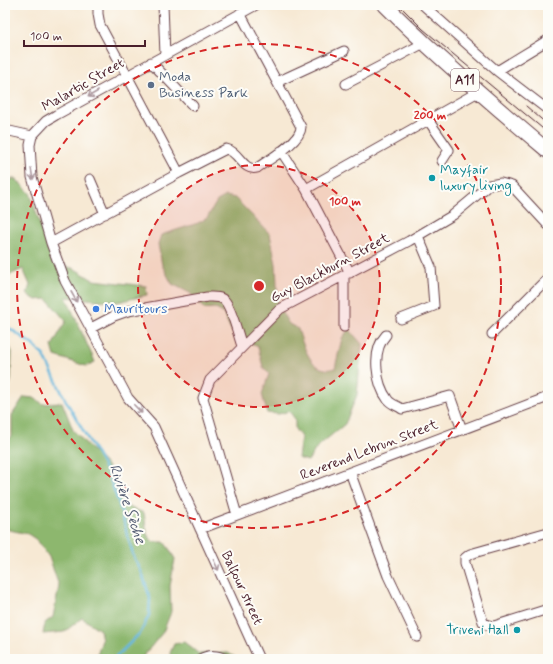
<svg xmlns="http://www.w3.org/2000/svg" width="553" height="664" font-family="Mynerve,sans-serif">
<rect width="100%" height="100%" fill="#fdfcf7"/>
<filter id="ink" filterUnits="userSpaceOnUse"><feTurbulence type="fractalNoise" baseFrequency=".025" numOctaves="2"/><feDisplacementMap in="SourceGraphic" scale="8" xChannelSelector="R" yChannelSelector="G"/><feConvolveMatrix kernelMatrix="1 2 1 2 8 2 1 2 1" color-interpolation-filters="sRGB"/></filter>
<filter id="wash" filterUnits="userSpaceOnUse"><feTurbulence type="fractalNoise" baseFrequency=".012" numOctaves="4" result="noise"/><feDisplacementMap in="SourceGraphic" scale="16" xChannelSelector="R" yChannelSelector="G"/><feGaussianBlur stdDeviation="0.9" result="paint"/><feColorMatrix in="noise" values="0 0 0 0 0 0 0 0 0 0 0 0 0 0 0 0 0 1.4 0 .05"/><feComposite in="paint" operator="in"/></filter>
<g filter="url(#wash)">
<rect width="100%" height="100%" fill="#f7e9d4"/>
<path fill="#8db76e" stroke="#6c6b4c" d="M5,179H16L30,193L52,262L75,269L93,280L146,286L147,295L118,302L66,297L95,362L86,366L55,356L52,346L66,321L47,299L36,300L27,294L30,285L23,269L5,277Z
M226,196L235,198L270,234L276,264L278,306L289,324L298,329C302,342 309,367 325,369C328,370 332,369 335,368L342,338L349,329L362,344L357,395L345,424L317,447L308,461L298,458L301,437L295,429V419L289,411L279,414L267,413L262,394L269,374L263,367L258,347L232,332L223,313L214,308L204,309L190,293L172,284L162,265L158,244L161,235L198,223L207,218L217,201Z
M5,335L12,352L11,380L5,402Z
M24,397L34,398L43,404L62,402L73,430L108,467L124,505L144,513L147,534L153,542H164L170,550L175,559L170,586L171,612L163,632L141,659H96L102,640L100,630L82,618L64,632L43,634L45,623L53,617L59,586L49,557L37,540L28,534L5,529V444L12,436V415Z
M184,642L199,654L228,653L238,659H171L170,653L174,644Z"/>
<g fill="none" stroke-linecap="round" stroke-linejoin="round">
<path stroke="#60b5dc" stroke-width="2.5" d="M5,325L33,345L44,356L65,399L109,476L119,504L133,555L142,573L150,598L149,615L141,632L114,659"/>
</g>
</g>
<g filter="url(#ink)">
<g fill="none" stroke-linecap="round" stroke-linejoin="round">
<g stroke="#643d44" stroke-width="11">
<path id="street" d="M98,5V14L100,25L179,173
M163,5L165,55
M256,5L56,115L46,121L32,136L30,145L32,177L51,243L65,281L128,398L154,427L259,659
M423,5L497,71L548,110
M151,62L193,106
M497,71L548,40
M277,82L344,51
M346,84L424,43
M428,120L449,150L442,161
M5,130L32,136
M281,151L306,189L350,273
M90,179L105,214
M306,189L478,92
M51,243L179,173L226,149C239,151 243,172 257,168C268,160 301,142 301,127L240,13
M401,319L434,306L431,267L418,236
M344,327V275
M91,328L114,316L128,311L207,297C213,297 221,296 225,301C232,309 238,335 242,346
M492,334L548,278
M386,335C371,351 376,384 388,400C391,404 398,406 402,409L450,396L462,430
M350,472L388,576L417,637
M237,515L203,398L210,380L280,309L409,241L453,215L489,185L501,183L512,186L548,225
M200,529L548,397
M548,532L470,554L465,558V563L483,622L487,625L494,626L548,609
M200,659C210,654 217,655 227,659"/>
</g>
<g stroke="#643d44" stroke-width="16">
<path id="primary" d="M385,5C437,57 492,104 548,151"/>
</g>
<use href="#street" stroke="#fff" stroke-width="9"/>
<use href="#primary" stroke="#fff" stroke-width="14"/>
<path stroke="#4a1f2b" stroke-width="1" d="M399,5L423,29L548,133
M526,106L548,125"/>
</g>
<defs><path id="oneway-shaft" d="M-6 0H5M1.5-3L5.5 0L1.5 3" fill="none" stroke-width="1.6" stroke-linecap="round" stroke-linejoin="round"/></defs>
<g stroke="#ae9aa0">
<use href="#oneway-shaft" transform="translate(93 94) rotate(150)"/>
<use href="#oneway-shaft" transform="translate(32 174) rotate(81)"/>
<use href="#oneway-shaft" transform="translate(74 297) rotate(61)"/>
<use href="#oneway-shaft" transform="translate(138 409) rotate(46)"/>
<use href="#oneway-shaft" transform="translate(216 565) rotate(65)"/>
</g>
</g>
<circle cx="259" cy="286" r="121" fill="#d62828" fill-opacity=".12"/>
<g fill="none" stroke="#d62828" stroke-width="2" stroke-dasharray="7 5">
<circle cx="259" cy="286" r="121"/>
<circle cx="259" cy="286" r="242"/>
</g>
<circle fill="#5c6f8a" stroke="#fdfcf7" stroke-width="1.5" cx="151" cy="85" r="4"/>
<g fill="#0f9aa8" stroke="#fdfcf7" stroke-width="1.5">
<circle cx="432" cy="178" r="4"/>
<circle cx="517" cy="630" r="4"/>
</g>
<circle fill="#3f7fe0" stroke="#fdfcf7" stroke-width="1.5" cx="96" cy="309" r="4"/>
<g text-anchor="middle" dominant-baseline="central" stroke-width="4" stroke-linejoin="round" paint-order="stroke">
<rect fill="#fdfcf7" stroke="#806168" stroke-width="1" x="451" y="69" width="28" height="22" rx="3"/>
<g font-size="13" font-weight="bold" fill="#4a1f2b">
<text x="465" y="80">A11</text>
</g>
<g font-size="14" fill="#4e5e75" stroke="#fdfcf7" text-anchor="start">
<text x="159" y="77">Moda<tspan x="159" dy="16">Business Park</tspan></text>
</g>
<g font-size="14" fill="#4a1f2b" stroke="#fdfcf7">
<text transform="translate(83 85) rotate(-30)">Malartic Street</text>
<text transform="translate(330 268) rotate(-28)">Guy Blackburn Street</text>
<text transform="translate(369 450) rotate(-21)">Reverend Lebrun Street</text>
<text transform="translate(242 588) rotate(65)">Balfour street</text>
</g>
<g font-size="14" fill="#0d838f" stroke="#fdfcf7" text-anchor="start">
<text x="440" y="170">Mayfair<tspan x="440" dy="16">luxury living</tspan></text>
<text x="509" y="630" text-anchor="end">Triveni Hall</text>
</g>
<g font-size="14" fill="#366cbe" stroke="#fdfcf7" text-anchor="start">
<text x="104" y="309">Mauritours</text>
</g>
<g font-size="15" font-style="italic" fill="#535b72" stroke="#fdfcf7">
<text transform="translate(127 504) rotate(71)">Rivière Sèche</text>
</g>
</g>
<circle cx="259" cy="286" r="6" fill="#d62828" stroke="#fdfcf7" stroke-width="2"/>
<g font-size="12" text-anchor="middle" font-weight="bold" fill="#d62828" stroke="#fdfcf7" stroke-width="4" stroke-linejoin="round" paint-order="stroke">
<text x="430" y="119">200 m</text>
<text x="345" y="205">100 m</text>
</g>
<rect width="553" height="664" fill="none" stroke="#fdfcf7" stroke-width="20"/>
<path d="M24 40v6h121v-6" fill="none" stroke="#4a1f2b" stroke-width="2"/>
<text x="30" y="40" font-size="12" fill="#4a1f2b" stroke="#fdfcf7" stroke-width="3" paint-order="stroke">100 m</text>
</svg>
